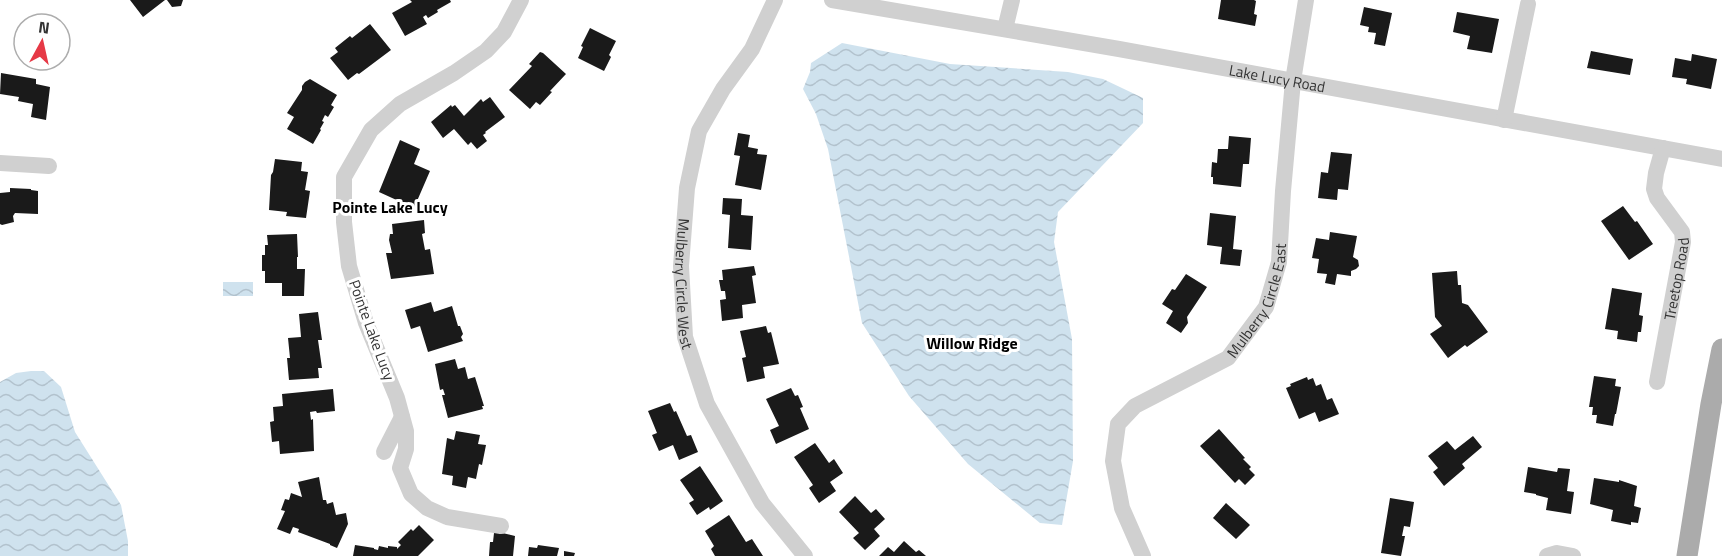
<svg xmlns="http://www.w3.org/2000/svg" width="1722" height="556" font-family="'Titillium Web',sans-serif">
<defs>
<pattern id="water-waves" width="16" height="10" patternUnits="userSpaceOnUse" patternTransform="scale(1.5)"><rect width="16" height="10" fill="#cfe2ee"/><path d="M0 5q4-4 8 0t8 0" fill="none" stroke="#b2c2cd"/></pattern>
</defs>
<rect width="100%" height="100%" fill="#fff"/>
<path fill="url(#water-waves)" d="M842,43L950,64L1068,72L1103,79L1143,98V123L1058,212L1054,242L1072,339L1073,461L1062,525L1040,523L968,464L909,396L862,323L828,149L816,114L803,89L810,72L811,63Z
M223,282H253V296H223Z
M31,371H44L61,387L75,432L121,505L128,541V556H0V382L16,373Z"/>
<path fill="#1a1a1a" d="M130,0H165L143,17Z
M167,0H183L181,6L172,7Z
M410,0H450L451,2L437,10L438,12L428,18L426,15L423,17L427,24L405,36L392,13L412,2Z
M1221,0H1254L1256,1L1254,14L1257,15L1255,26L1218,19Z
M1364,7L1392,13L1385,46L1374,44L1376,33L1368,32L1369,27L1360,25Z
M1457,12L1499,19L1492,53L1467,49L1470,36L1453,32Z
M370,24L391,50L359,74L357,73L348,80L330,58L338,52L335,48L350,36L352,38Z
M590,28L616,41L609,55L611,57L604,71L578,58L583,47L581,46Z
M1591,51L1633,59L1630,75L1587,68Z
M540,52L543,53L566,74L550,91L552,92L540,105L536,102L530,109L509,90L532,66L529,64Z
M1692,54L1717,59L1711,89L1686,84L1687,79L1672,77L1675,58L1691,61Z
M1,73L36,79V84L50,87L46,120L31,117L33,104L18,101L19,97L0,94Z
M310,79L337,95L331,105L334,107L328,117L325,115L322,121L324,122L320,129L321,130L313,144L287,129L294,117L287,113L302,90V86L305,82Z
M490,97L505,117L485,132L486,133L483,135L487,141L477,149L471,142L468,145L454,129L443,138L431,122L451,105L452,107L455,105L464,116L481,99L483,102Z
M738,133L750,135L748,147L758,149L757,154L767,155L761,190L735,185L740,156L734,155Z
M1229,136L1251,138L1249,164H1243L1241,187L1213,184V177H1211L1212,162L1217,163L1218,149H1228Z
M400,140L420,149L414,164L430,171L414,208L379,192Z
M1331,152L1352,154L1348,190L1338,189L1337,200L1318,198L1321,172L1328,173Z
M275,159L302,162L301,171L308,172L305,190L310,191L306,218L286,216L287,212L269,210L271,175L273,172Z
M10,188L31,189V190L38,191V214L15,213L13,216L14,222L2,225L0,224V193L10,192Z
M723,198L742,199L741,215L753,216L751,250L728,248L730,215L722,214Z
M1623,206L1635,222L1637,221L1653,244L1629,260L1601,221Z
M1210,213L1236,216L1233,249L1242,250L1240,266L1220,264L1222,247L1207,245Z
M424,220L425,233L422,234L425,250L430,249L434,274L391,279L386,253H392L389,240L390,234H393L392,224Z
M1330,232L1357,236L1353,257L1358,260L1359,266L1356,269L1351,271V276L1337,274L1335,285L1325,283L1327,274L1317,273L1319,259L1312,258L1316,238L1329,240Z
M297,234L298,257H297V269H305L304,296H282V283H265V271H262V255H265V245H268L267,235Z
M754,266L756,275L752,276L756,303L742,305L743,318L722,321L720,300L726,299L725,291H721L719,280H723L722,270Z
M1457,271L1458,285H1461L1462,303L1468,305L1488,332L1467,347L1465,345L1448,358L1430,334L1442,326L1435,317L1432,273Z
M1186,274L1207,287L1187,317L1188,323L1181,333L1166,323L1173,311L1162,304L1172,289L1175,290Z
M1612,288L1642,293L1639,315L1643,316L1641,332H1638L1637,342L1617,339L1618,331L1605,329Z
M431,302L434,312L452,306L458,326H460L463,334L461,337L463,341L428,352L420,326L411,329L405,310Z
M318,312L322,340H318L322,368H318L319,378L289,380L287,358H290L288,338L301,337L299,314Z
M766,326L768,333L771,332L779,364L763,367L765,378L747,382L742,358L746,357L740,331Z
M455,359L458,369L465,367L468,379L475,377L484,406H482L483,409L448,418L442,395H445L443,389L440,390L435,364Z
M1594,376L1616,379L1615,386L1621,387L1616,414H1615L1613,426L1596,423L1597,415H1592L1593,407H1589Z
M1307,377L1308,380L1313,378L1316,386L1321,384L1327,400L1332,398L1339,414L1319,422L1315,412L1299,419L1286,388L1291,386L1290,384Z
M791,388L795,396L798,395L803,407L800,408L809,429L776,444L770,430L779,426L766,399Z
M333,389L335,411L317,413L316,411L310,412L311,420L313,419L314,451L280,454L279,441L272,442L270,422L274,421L273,407L283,406L282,394Z
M670,403L674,412L676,411L687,436L691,435L698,452L679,460L673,445L659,451L652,435L657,433L648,411Z
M1219,429L1245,458L1243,459L1251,467L1249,469L1255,475L1245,485L1239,479L1235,483L1200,446Z
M456,431L480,435L478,444L486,445L482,465L479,464L476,479L468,477L466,488L452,485L453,476L442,474L447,438L454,440Z
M1473,436L1482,447L1462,464L1465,468L1444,486L1433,472L1438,468L1428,456L1447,441L1455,450Z
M815,443L829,463L834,459L843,473L830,482L836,491L819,503L809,488L813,485L794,457Z
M700,466L723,501L710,510L709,507L697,515L689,503L694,500L680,480Z
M1528,467L1557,472L1558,468L1570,469L1567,491L1574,492L1571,514L1546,510L1548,498L1536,495V494L1524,492Z
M319,477L323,500H326L327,504L333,502L336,515L346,513L348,524L337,548L330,545V544L298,532L299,529L293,527L290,534L277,529L285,511L281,510L285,499L289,500L291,493L302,497L298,482Z
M1594,478L1619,482V480L1637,486L1634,506L1641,508L1638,523L1631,522V525L1611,521L1613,510L1590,504Z
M855,496L871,513L876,509L885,519L874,529L880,536L865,550L853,538L859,533L839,512Z
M1390,498L1414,502L1410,527L1404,526L1402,536H1405L1401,556L1381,553Z
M1226,503L1250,525L1236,539L1213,518Z
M729,515L746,542L752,539L763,556H715L711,549L714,546L705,531Z
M419,525L434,540L418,556H353L355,545L374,548V549L378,550L379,546L388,548V546L397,547V549L401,545L398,542L411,529L413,531Z
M498,532L515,536L513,556H489L490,542H493L494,533Z
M904,541L916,552L919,550L926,556H879L888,547L894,552Z
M538,545L559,548L557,556H528L529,547L537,548Z
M564,551L575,553L574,556H564Z"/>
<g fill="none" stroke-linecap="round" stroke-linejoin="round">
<g stroke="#d0d0d0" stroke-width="16">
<path id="s1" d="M775,0L752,49L723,89L699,131L687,188L681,266L685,337L707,404L762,503L805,556"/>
<path id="s2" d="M832,0L1119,49L1722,159"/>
<path d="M1005,29L1012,0"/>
<path d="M1504,120L1528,4"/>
<path d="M0,163L49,166"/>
<path id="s3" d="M1657,382L1683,242L1682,232L1657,198L1654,189L1656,173L1663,148"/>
<path d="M384,452L402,417"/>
<path d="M501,526L447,517L427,508L411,494L400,468L406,449V431L397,398L366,323L349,266L344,222V177L371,130L400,104L454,73L486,51L504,32L521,0"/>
<path id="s4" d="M1143,556L1122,508L1113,461L1118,424L1135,406L1228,358L1266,307L1279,262L1283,191L1293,81L1306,0"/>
<path d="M1547,556L1557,553L1573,556"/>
</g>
<path stroke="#ababab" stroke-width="21" d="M1687,556L1711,404L1722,349"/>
</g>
<g text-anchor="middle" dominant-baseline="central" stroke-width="6" stroke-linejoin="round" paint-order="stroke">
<g font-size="15" fill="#333" stroke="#fff">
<text stroke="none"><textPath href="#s2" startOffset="452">Lake Lucy Road</textPath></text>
<text stroke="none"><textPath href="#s3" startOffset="105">Treetop Road</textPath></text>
<text stroke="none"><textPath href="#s1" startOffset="306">Mulberry Circle West</textPath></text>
<text stroke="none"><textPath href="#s4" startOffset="333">Mulberry Circle East</textPath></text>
<text transform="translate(372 330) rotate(70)">Pointe Lake Lucy</text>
</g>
<g font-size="16" font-weight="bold" fill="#000" stroke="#fff">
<text x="390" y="207">Pointe Lake Lucy</text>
<text x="972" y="343">Willow Ridge</text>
</g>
</g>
<g transform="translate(42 42) rotate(8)"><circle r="28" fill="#ffffff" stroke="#adadad" stroke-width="1.5"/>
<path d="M0-4.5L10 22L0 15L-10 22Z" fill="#e63946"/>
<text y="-9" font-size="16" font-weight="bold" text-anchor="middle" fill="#333333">N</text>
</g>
</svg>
